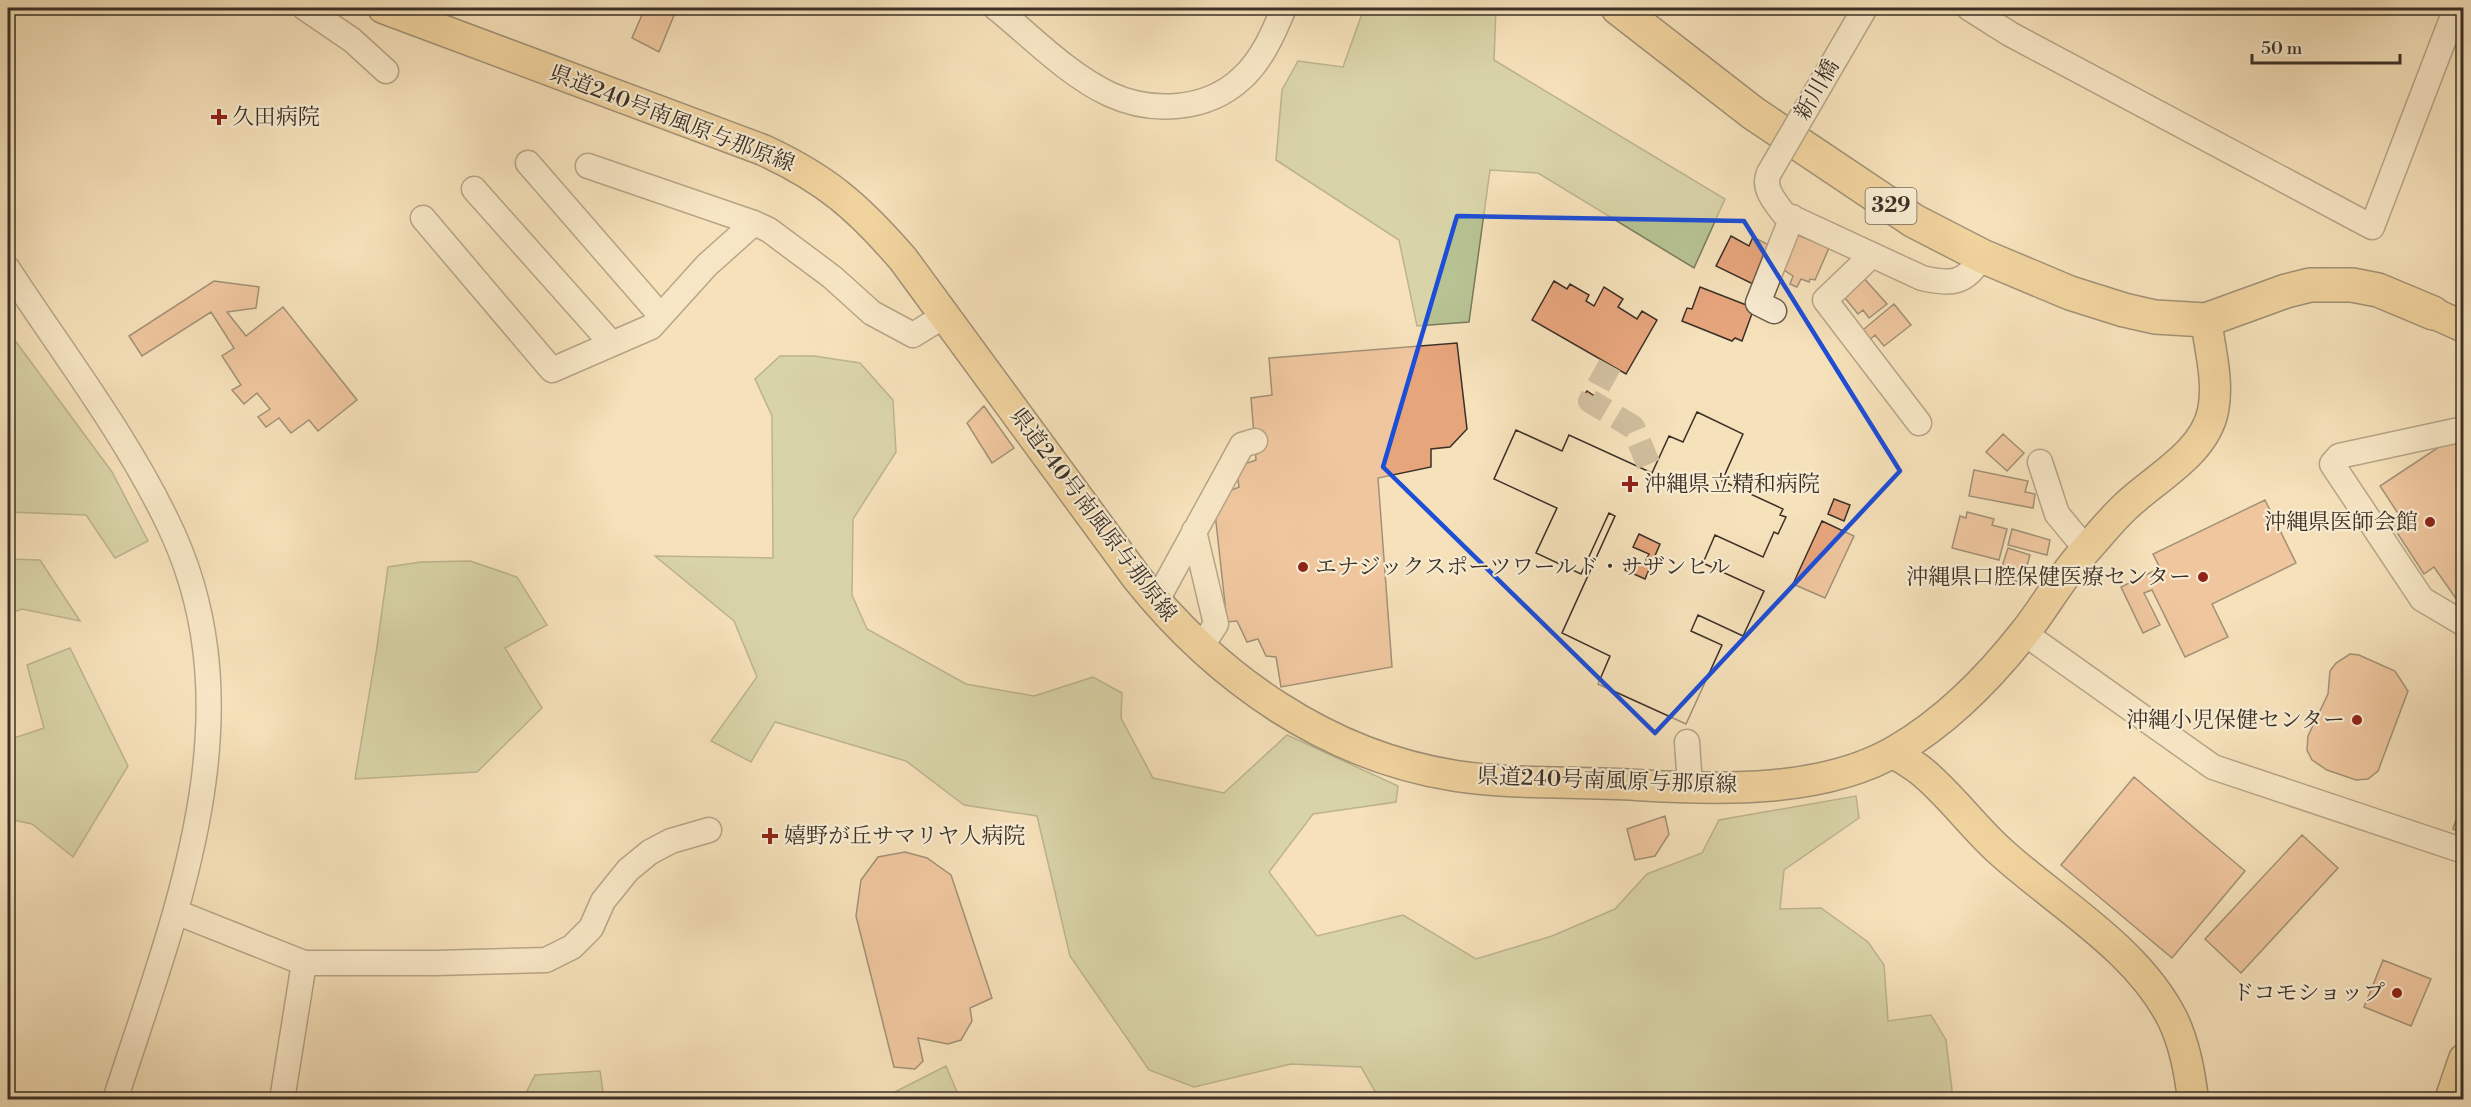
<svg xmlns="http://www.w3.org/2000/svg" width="2471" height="1107" font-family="'Libre Bodoni','Noto Serif JP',serif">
<rect width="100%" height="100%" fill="#f5e1ba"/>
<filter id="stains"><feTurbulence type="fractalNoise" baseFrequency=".00333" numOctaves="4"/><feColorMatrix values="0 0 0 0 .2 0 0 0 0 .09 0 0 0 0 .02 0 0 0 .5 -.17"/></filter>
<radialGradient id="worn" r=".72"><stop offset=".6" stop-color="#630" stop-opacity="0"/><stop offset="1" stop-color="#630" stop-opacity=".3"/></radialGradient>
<path fill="#b7c393" stroke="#797a5d" stroke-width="1.5" d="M1364,8H1496L1494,60L1725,199L1694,268L1538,173L1490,170L1469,322L1417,326L1399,240L1276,160L1282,90L1298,61L1343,67Z
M8,331L112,472L148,541L115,558L86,515L8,512Z
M780,356H814L860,363L893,400L896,452L853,519L852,595L867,629L966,684L1034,696L1093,677L1122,693L1121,718L1153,778L1224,793L1287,735L1398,786L1396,802L1313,814L1269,872L1317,936L1403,915L1476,959L1552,936L1615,909L1647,874L1702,853L1719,820L1856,796L1859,818L1784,870L1780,909L1821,908L1868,942L1884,965L1888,1021L1931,1015L1946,1040L1952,1090L1947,1099L1380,1100L1361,1067L1291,1064L1194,1087L1149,1070L1070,956L1037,816L964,805L906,761L775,722L751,762L711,741L757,677L734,621L655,556L773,558L772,416L755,379Z
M8,559L40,560L80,621L22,609L8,614Z
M470,561L517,577L547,625L505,648L542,708L477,772L355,779L377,647L388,567L421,562Z
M70,648L128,766L73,857L32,824L8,819V740L44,728L27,665Z
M946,1066L960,1099H881Z
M600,1071L604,1099H523L535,1075Z"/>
<path fill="#e7a57c" stroke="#3b3027" stroke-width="1.5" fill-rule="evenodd" d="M645,8H677L659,52L632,38Z
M1793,233L1829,248L1815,280L1810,279L1809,282L1801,279L1797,287L1790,284L1793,276L1778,266Z
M1731,236L1749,246L1753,237L1771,246L1755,285L1716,266Z
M1861,275L1887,304L1869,318L1863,310L1858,314L1841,293Z
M214,281L259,287L256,308L227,312L246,336L283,307L357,400L318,431L309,420L291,433L279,418L266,427L258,417L270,409L257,393L244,404L232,390L241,385L222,356L234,348L211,312L142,356L129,336Z
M1554,281L1567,289L1570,284L1589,295L1586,301L1594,306L1604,287L1623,299L1618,307L1637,319L1642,311L1657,320L1626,374L1532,320Z
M1700,287L1754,308L1742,341L1735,338L1732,341L1682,321L1687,308L1692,309Z
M1894,304L1911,325L1884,346L1875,335L1866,343L1858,334Z
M1457,343L1467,429L1450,447L1431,449V467L1378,478L1392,667L1281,687L1276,657L1266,656L1258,639L1247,642L1237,621L1227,622L1215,513L1227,492L1239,487L1236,467L1256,460L1251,398L1272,395L1269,358Z
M1587,391L1599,399L1591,411L1579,402Z
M984,406L1014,448L992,463L967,423Z
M1697,412L1743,434L1722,481L1783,509L1780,515L1786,517L1778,534L1774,532L1763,557L1715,535L1703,563L1764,591L1743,636L1698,615L1691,631L1722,645L1686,724L1598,684L1610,656L1562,633L1615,516L1609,513L1581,574L1536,553L1557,508L1494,479L1516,430L1562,451L1569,435L1652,473L1669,436L1683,442ZM1639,534L1660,544L1645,579L1625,570L1630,558L1644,564L1649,554L1633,547Z
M1697,412L1743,434L1722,481L1783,509L1780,515L1786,517L1778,534L1774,532L1763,557L1715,535L1703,563L1764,591L1743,636L1698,615L1691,631L1722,645L1686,724L1598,684L1610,656L1562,633L1615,516L1609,513L1581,574L1536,553L1557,508L1494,479L1516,430L1562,451L1569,435L1652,473L1669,436L1683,442Z
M2003,434L2024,453L2007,471L1986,452Z
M2454,437L2464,452V599L2459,603L2434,567L2424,574L2392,525L2401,518L2380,486Z
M1974,470L2028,481L2025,492L2035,494L2033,508L1969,496Z
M1834,499L1850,505L1844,521L1828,514Z
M2265,500L2296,563L2212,604L2228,637L2185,657L2152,590L2144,593L2160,625L2143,633L2121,587L2160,568L2153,554Z
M1967,512L1994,519L1992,525L2007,529L1999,560L1952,548L1960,516L1966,518Z
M1822,521L1854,536L1825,598L1793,584Z
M2012,529L2050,540L2047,555L2008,545Z
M2008,548L2030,555L2022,583L1999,576Z
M2350,654L2359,655L2395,671L2408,691L2378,771L2368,779L2356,780L2327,770L2312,760L2307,750L2308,736L2328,694L2330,671L2336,663Z
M2134,777L2245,871L2172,958L2061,865Z
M2464,797V833L2453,829Z
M1665,816L1669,834L1655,856L1635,860L1627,829Z
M2302,835L2338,868L2241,973L2205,939Z
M905,852L927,858L951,875L992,998L970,1008L972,1021L961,1040L948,1044L918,1038L923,1061L915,1069L894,1067L856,916L861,880L878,857Z
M2383,960L2431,979L2411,1026L2364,1007Z
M2358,1093L2359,1100H2319V1096Z"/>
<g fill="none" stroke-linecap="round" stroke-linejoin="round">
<path stroke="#d0be9d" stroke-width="24" stroke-dasharray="24 12" stroke-linecap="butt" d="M1610,365L1590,401L1633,427L1652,473"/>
<g stroke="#6a5c4c" stroke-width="27">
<path id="minor" d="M305,8L352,40L386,71
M996,8C1032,37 1067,74 1109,94C1152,114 1207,111 1242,78C1262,60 1274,32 1284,8
M1969,8L2010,34L2372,227L2456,8
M528,163L661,316
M588,166L754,223
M1769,173C1762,188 1775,202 1784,214L1922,278C1951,285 1966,284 1982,256
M474,189L612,344
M423,218L552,370L651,327L707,265L754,223L769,230L832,277L872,313L913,335L944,316
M1872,255L1825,300L1919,423
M8,269C62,352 124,432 167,521C261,711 175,914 115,1100
M1774,311L1758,303L1792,217
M2464,429L2339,456L2332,464L2422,599L2464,624
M2040,462L2057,514L2086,549
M1194,531L1216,624L1200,649
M1156,602L1242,445L1255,441
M2024,633L2213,767L2464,851
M1687,742L1690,786
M176,912L304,963H436L546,960L572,947L591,928L603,901L628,870L650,852L671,841L709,830
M282,1100L304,963"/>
</g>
<g stroke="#3b3027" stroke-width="33">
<path id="major" d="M383,8L763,150C826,179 858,207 903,259L1137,578C1217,678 1327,756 1456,776C1516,785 1577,781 1637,785C1719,790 1825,793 1897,750C1948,720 1989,678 2025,632C2045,607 2061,577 2083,553C2097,538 2110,521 2125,507C2155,478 2204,454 2213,411C2219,382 2210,349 2206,320
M2433,313L2464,327
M1894,753C1902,758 1912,764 1920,770C1948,792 1973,827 2001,852C2057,903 2138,949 2173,1020C2185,1045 2190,1073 2193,1100
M2450,1100L2464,1059"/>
</g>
<g stroke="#3b3027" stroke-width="36">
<path id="highway" d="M1618,8L1753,113L1914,221L1982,256L2070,293L2124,310L2155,317L2206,320L2286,291L2310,285H2352L2378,290L2433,313"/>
</g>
<use href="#minor" stroke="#f8ecd2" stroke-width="24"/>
<use href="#major" stroke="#eac07d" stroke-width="30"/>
<use href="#highway" stroke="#eac07d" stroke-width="33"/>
<g stroke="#6a5c4c" stroke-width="27" stroke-linecap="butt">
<path id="minor-bridge" d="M1769,173L1865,8"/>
</g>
<use href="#minor-bridge" stroke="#f8ecd2" stroke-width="24"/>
</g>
<path d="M0 0H2471V1107H0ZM1457,216L1744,221L1900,471L1655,733L1383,467Z" fill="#f5e1ba" fill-opacity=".55" fill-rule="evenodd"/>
<path fill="none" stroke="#1d4ed8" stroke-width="4.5" stroke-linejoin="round" d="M1457,216L1744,221L1900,471L1655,733L1383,467Z"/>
<g fill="#8f2418" stroke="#f8ecd2" stroke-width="2">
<path d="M216 108h6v6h6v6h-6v6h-6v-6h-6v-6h6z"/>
<path d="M1627 475h6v6h6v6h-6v6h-6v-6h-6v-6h6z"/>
<circle cx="2430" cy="522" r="6"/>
<circle cx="1303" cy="567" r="6"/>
<circle cx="2203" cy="577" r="6"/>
<circle cx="2357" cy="720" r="6"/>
<path d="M767 827h6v6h6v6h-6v6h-6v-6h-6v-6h6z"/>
<circle cx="2397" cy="993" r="6"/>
</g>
<g text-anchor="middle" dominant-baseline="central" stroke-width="4.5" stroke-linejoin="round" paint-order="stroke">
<rect fill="#f8ecd2" stroke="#74685a" stroke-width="1.5" x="1865.5" y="188" width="51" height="36" rx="4.5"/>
<g font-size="21" font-weight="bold" fill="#3b3027">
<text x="1891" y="206">329</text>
</g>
<g font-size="22" fill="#3b3027" stroke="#f8ecd2">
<text transform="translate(1817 90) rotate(-60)">新川橋</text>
<text transform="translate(672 119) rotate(21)">県道240号南風原与那原線</text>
<text transform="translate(1093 515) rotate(53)">県道240号南風原与那原線</text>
<text transform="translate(1607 781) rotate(2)">県道240号南風原与那原線</text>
</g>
<g font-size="22" fill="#3b3027" stroke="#f8ecd2" text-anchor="start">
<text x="232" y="117">久田病院</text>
<text x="1644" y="484">沖縄県立精和病院</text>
<text x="2418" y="522" text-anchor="end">沖縄県医師会館</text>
<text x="1315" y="567">エナジックスポーツワールド・サザンヒル</text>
<text x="2191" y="577" text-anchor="end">沖縄県口腔保健医療センター</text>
<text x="2345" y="720" text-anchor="end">沖縄小児保健センター</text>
<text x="784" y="836">嬉野が丘サマリヤ人病院</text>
<text x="2385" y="993" text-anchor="end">ドコモショップ</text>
</g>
</g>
<rect width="2471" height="1107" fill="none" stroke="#f5e1ba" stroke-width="30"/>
<rect x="9" y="9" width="2453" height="1089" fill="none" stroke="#3b3027" stroke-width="3"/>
<rect x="15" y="15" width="2441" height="1077" fill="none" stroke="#3b3027" stroke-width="1.5"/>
<path d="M2252 54v9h148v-9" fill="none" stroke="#3b3027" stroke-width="3"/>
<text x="2261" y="54" font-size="18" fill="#3b3027" stroke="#f8ecd2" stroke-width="4.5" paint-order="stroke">50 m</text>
<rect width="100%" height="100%" filter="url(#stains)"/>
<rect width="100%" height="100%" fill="url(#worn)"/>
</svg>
